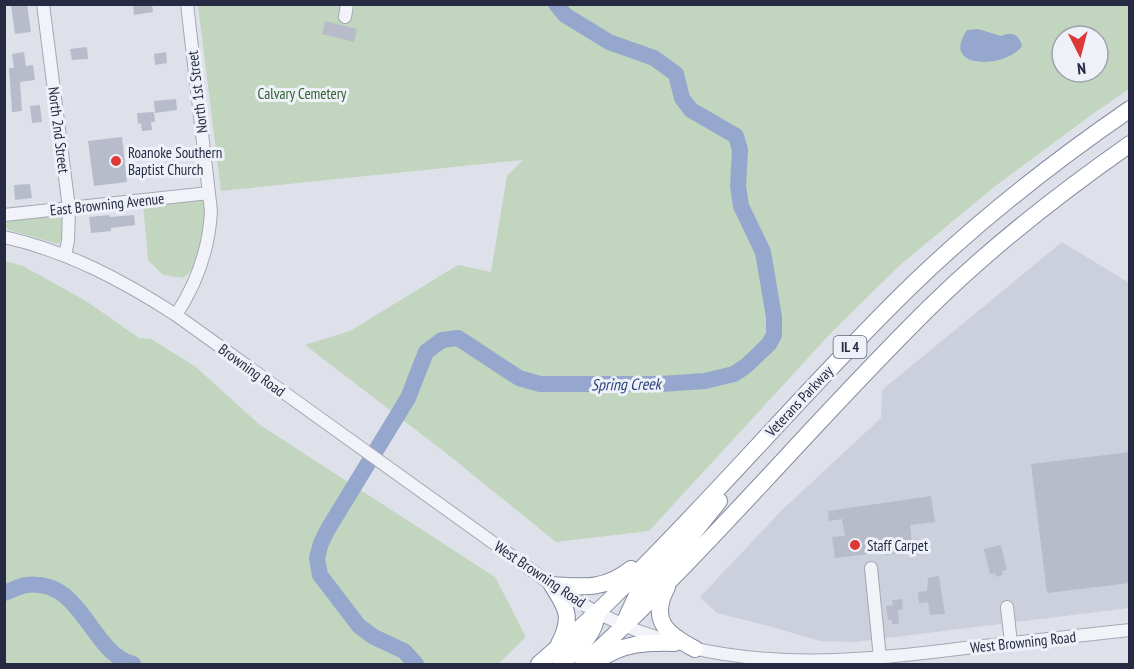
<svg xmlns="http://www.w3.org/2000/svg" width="1134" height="669" font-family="'PT Sans Narrow',sans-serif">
<rect width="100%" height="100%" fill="#dfe1ea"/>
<path fill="#ccd0dc" d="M1062,242L1129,283V608L855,642L820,641L772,627L717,613L700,597L781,511L881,418L882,390Z"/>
<path fill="#c1d5bf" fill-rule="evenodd" d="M198,5H1129V89L1094,113L994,187L901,264L831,333L649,531L556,542L446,453L305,345L350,331L458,265L491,272L507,176L523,160L221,191ZM1062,36H1098V72H1062Z
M204,198C204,224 206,261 183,278L163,275L148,260L143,204Z
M64,213V236L58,244L9,230L5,226L7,220Z
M5,261L23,266L86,301L139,338L151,339L196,367L260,425L495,577L526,637L498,664H5Z"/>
<path fill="#96a7ce" d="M978,29L1001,36C1012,31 1019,34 1022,46C1007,68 939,71 967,30Z"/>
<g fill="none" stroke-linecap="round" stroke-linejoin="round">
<path stroke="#96a7ce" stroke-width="16" d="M4,593C11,591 19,586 26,585C83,578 89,652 133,664
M416,664L404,651L374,637L359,626L320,575L317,558L321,543L328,529L408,398L426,352L442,340L458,338L519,378L540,384H661L705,381L734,374L746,366L769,344L774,335V317L763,252L741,206L738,186L740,150L736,136L691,110L682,98L676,74L654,58L609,42L565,15L556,4"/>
</g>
<path fill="#b8bcca" d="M27,4L31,32L15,34L11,5Z
M133,4H152L153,12L134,15Z
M325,21L357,29L354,42L322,34Z
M87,47L88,59L72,60L70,49Z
M24,52L26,66L33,65L35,80L20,82L22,111L12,112L9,68H14L12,54Z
M166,52L167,63L155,65L154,54Z
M176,99L177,110L155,113L154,101Z
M40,105L42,122L32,123L30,106Z
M154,112L155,122H151L152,130L142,131L141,123L138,124L137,113Z
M122,137L127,182L94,186L88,141Z
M30,184L32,198L15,200L14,185Z
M109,215L110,217L134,215L135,225L111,228V231L91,233L89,217Z
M1130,452V583L1047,593L1031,464Z
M931,496L935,522L910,525L913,551L886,555L885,552L835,558L832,537L845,536L842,519L829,521L828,511Z
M1001,545L1007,570L1002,571L1003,575L996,577L995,573L990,574L984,549Z
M939,576L945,614L930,615L928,602L919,603L918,592L927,591L928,578Z
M902,599L903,609L898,610L899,624H892V620H888L886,606L893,605L892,600Z"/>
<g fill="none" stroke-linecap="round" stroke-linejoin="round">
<g stroke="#a4a7b5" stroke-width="14">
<path id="minor" d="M43,4L69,208L68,241L65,255
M345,17L347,4
M4,215L209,193
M4,237C67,251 122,280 176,315L552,585L597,613L638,631L665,640
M176,315C197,283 209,250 211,211L187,4
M871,568L880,658
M1007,607L1011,643
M688,647C780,669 872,660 965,648C1020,642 1075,636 1130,630"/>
</g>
<g stroke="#848ba2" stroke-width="18">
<path id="highway" d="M552,585C583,587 605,590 631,569
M552,585C567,608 573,618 559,644
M667,587C649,621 667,634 695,649
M625,621L636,597L687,541L719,501
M597,662C619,643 648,642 675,643
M539,664C564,642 589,621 613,597C716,497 808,386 911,286C978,221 1053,162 1130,109
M561,664C577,649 595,636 597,613
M583,664C706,553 811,424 930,307C991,247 1060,193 1130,144"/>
</g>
<use href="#minor" stroke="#f2f3f8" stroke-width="12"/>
<use href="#highway" stroke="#fff" stroke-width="16"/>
</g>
<g fill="#dd3936" stroke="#eef1f7" stroke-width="2">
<circle cx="116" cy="161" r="6"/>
<circle cx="855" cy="545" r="6"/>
</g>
<g text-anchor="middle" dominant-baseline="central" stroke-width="6" stroke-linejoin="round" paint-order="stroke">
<rect fill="#eef1f7" stroke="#626679" stroke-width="1.5" x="833.5" y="336" width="33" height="22" rx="4.5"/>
<g font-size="14" font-weight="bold" fill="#262b43">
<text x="850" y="347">IL 4</text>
</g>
<g font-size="15" fill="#262b43" stroke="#eef1f7">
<text transform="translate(197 92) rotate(-97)">North 1st Street</text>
<text transform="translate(59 130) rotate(83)">North 2nd Street</text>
<text transform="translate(107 204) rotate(-6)">East Browning Avenue</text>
<text transform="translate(252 370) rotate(36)">Browning Road</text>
<text transform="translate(799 401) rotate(-47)">Veterans Parkway</text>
<text transform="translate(540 574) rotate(34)">West Browning Road</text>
<text transform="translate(1023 642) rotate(-6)">West Browning Road</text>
</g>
<g font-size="15" fill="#336032" stroke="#eef1f7">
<text x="302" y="93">Calvary Cemetery</text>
</g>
<g font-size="15" fill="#262b43" stroke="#eef1f7" text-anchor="start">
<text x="128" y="152">Roanoke Southern<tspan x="128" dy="17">Baptist Church</tspan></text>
<text x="867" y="545">Staff Carpet</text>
</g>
<g font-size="16" font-style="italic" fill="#2b427b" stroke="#eef1f7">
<text transform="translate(626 384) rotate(-1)">Spring Creek</text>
</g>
</g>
<rect width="1134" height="669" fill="none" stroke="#262b43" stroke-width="12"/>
<g transform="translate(1080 54) rotate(174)"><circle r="28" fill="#eef1f7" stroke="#9ea2af" stroke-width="1.5"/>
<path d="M0-4.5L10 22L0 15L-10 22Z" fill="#dd3936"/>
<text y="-9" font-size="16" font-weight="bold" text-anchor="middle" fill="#262b43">N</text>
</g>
</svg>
